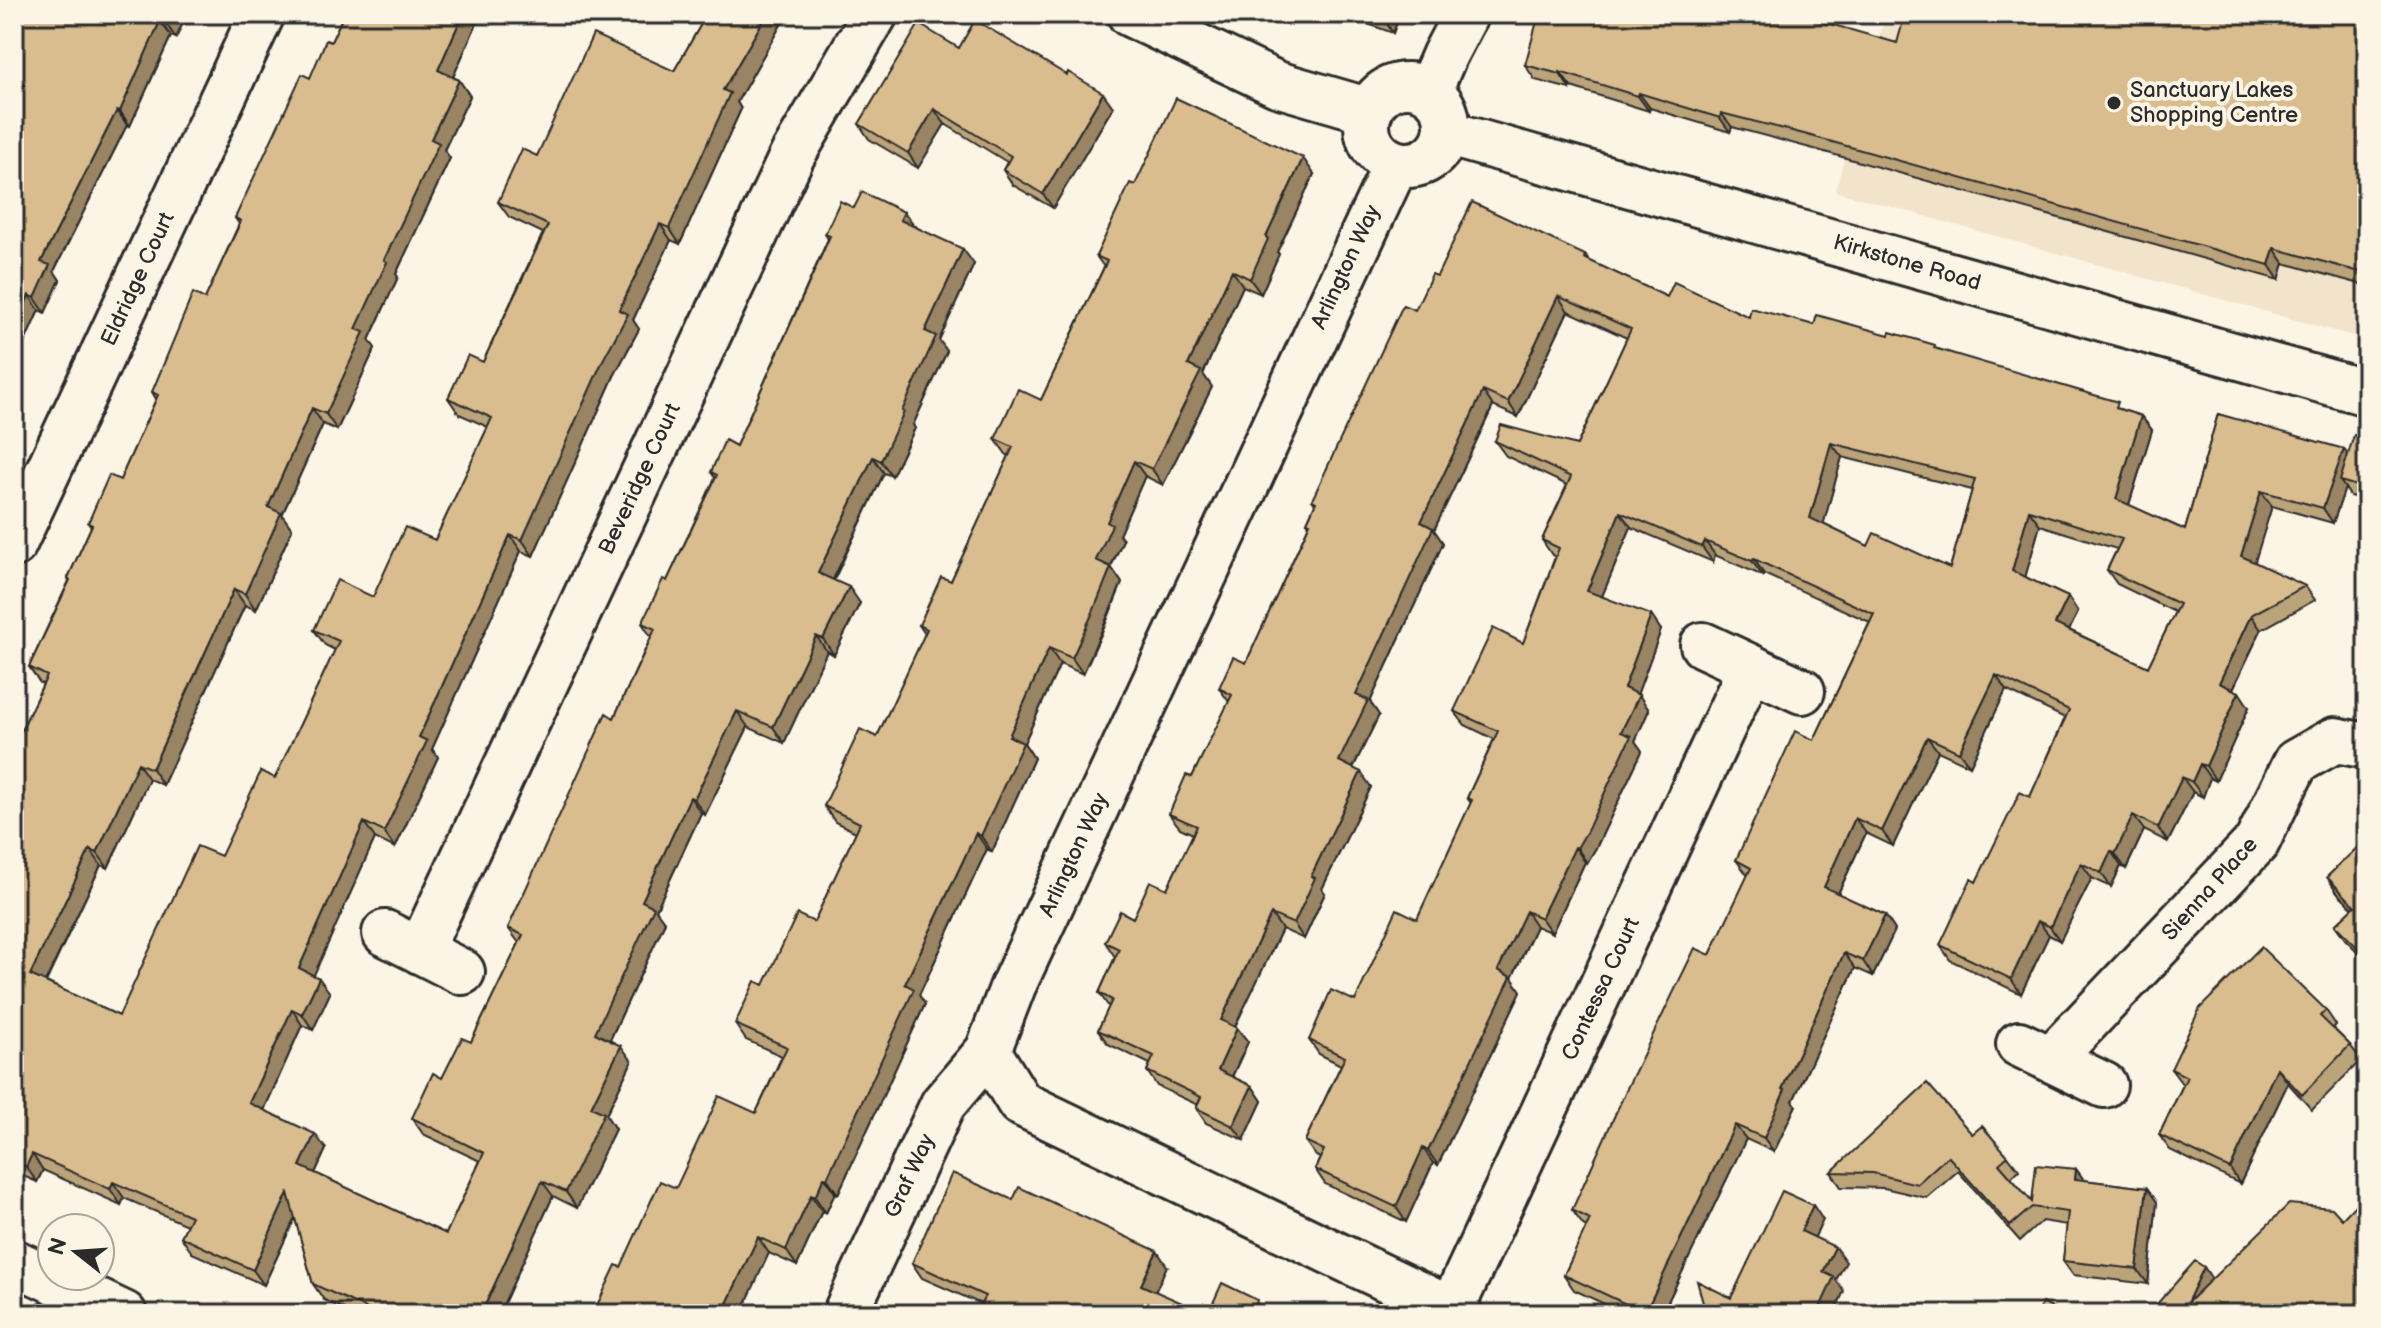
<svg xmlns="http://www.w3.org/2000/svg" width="2381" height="1328" font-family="'Balsamiq Sans',sans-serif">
<rect width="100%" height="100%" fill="#fcf5e5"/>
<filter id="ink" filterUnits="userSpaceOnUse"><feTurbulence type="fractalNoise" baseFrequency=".0125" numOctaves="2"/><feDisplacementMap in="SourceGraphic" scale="16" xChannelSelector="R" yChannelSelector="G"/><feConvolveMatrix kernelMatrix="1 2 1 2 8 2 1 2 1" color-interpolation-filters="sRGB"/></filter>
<g filter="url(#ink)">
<path fill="#f2e4cb" d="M1886,14H2367V340L1835,191Z"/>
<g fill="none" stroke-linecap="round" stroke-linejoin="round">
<g stroke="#2b2b2b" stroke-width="50">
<path id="minor" d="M1130,14L1277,84L1370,111
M1367 125a40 40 0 1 1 80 0a40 40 0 1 1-80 0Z
M1429,91L1445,54L1466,14
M1446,133L2367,393
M1396,164L1013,986L988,1051L1020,1103L1460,1314
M14,544L262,14
M1703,645L1802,691
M385,933L462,972
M420,951L792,156L875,14
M2019,1044L2104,1085
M2051,1059L2257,842L2296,762L2335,740L2367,746
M14,1262L124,1314
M847,1310L943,1104L988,1051
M1451,1310L1750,669"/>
</g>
<use href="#minor" stroke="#fcf5e5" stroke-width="44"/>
</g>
<path fill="#bba37a" stroke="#2b2b2b" stroke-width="2" fill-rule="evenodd" d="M14,14H187L176,38L171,36L130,126L127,125L54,271L60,280L45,313L39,310L14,366Z
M344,14H481L453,77L459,80L470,96L444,150L450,158L396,274L398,277L369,340L375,348L337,430L323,424L282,515L292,529L256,610L245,605L163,785L149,779L108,868L101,865L46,982L119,1016L221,856L275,778L335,650L325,645L314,630L373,597L435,540L488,427L459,414L448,398L483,362L543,233L509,217L498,202L537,156L674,71L707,14H787L737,102L741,109L680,244L671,240L633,320L639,329L614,376L533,556L521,551L432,749L438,757L395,848L375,838L313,975L330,993L313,1030L302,1025L264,1110L326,1149L315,1173L446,1234L480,1161L423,1134L412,1118L471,1042L519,943L508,928L614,718L651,637L642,623L667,581L715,478L711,472L736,446L828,239L825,234L854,208L904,212L915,226L974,264L939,340L947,351L913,425L915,428L892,476L884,473L834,580L860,603L834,655L827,651L784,743L748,727L705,815L701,813L656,910L665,922L610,1040L632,1061L606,1115L615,1129L577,1208L553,1196L499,1314H355L324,1300L313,1284L295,1218L264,1285L192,1253L181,1237L187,1225L124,1198L121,1205L43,1170L37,1182L14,1172V746L43,684L40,683L29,667L69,581L68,578L91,527L88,523L120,480L156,399L152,392L205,299L239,224L235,218L310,78L331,42Z
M1340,14H1400L1393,33Z
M2367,14V286L2284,263L2279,280L1814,149L1732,127L1730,132L1650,108L1649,111L1571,87L1570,89L1535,80L1525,65Z
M959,48L1113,107L1053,208L1013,185L1003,170L1007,162L945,124L918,168L869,139L859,124Z
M1314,174L1277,252L1279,254L1261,294L1243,286L1203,374L1212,387L1163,485L1145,476L1119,535L1123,540L1111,567L1122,583L1104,628L1083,674L1060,664L1024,743L1034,758L992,852L987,849L919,995L925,1004L838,1194L835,1193L826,1213L822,1211L797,1266L769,1253L621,1267L676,1188L756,1113L782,1056L746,1040L735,1024L764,985L814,922L856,832L835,822L824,806L877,737L925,634L919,625L951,581L1009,456L1006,454L995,439L1041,400L1104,267L1096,256L1135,185Z
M1585,255L1590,261L1667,297L1749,317L1814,325L1938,349L2141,416L2152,430L2129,505L2185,530L2218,414L2348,455L2367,439V500L2350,496L2345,488L2333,523L2272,506L2254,562L2305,586L2315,600L2261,630L2233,689L2249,707L2216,781L2210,778L2203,797L2193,792L2168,842L2144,830L2126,869L2121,866L2111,887L2092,878L2060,941L2049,935L2021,994L1950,960L1940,945L1976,882L2030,797L2065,718L2006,690L1970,766L1938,751L1893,846L1866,833L1838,894L1885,915L1895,930L1873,976L1855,968L1793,1101L1796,1105L1774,1152L1746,1139L1662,1314H1626L1574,1290L1564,1275L1587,1227L1583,1225L1572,1210L1710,955L1748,876L1736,860L1814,740L1870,622L1764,574L1763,576L1715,555L1713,562L1631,527L1602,596L1661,630L1637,695L1649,710L1635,741L1642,751L1597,846L1587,863L1585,862L1552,933L1536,926L1512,978L1521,991L1438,1165L1433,1163L1406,1222L1325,1184L1315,1169L1320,1158L1316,1156L1305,1141L1341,1065L1319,1054L1309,1040L1355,1001L1417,919L1471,803L1467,798L1494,739L1465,725L1454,711L1523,643L1555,557L1552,555L1542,540L1567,485L1506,456L1495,441L1577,445L1627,338L1568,311L1518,417L1493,406L1434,530L1443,543L1370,702L1379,715L1353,768L1371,787L1322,889L1325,893L1304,939L1282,929L1235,1026L1237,1028L1248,1042L1232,1077L1252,1086L1262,1101L1244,1140L1206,1123L1196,1108L1198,1105L1157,1086L1147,1071L1150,1064L1108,1044L1098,1030L1109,1007L1099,993L1115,957L1105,942L1167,889L1193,834L1180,828L1169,814L1192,777L1229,702L1219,688L1246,663L1309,525L1307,522L1315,504L1312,500L1415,310L1437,276ZM1842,457L1972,490L1950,568L1868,546L1823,524ZM2040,525L2117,549L2107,570L2117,584L2175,612L2148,667L2069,630L2078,612L2068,597L2025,577Z
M2367,838V961L2345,939L2335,925L2353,908L2337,892L2327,877Z
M2326,1010L2336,1025L2333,1028L2350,1045L2361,1060L2312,1110L2288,1083L2240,1184L2170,1150L2159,1135L2183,1085L2171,1069Z
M1972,1134L2008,1156L2019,1170L2011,1178L2032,1202L2076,1169L2084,1180L2147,1188L2157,1202L2148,1284L2073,1275L2063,1261L2067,1225L2042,1221L2020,1241L1958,1171L1927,1198L1884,1188L1841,1187L1831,1172Z
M1013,1200L1167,1266L981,1304L922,1278L912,1263Z"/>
<path fill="#998463" stroke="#2b2b2b" stroke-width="2" d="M170,14H187L176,38L166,24Z
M463,14H481L449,86L438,70Z
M767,14H787L737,102L741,109L680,244L669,228L723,90Z
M1384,14H1400L1393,33L1383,18Z
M160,21L171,36L130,126L120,111Z
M1560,72L1571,87L1570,89L1560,74Z
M459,80L470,96L444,150L450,158L396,274L398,277L369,340L375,348L337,430L326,414L356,329L431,139Z
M1103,93L1113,107L1053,208L1043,194Z
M1639,93L1650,108L1649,111L1638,96Z
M934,109L945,124L918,168L908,153Z
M117,110L127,125L54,271L60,280L45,313L35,298L41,262Z
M1721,113L1732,127L1730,132L1720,118Z
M1303,158L1314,174L1277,252L1279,254L1261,294L1250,279L1266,237Z
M904,212L915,227L900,220Z
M660,224L671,240L633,320L639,329L614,376L533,556L522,540L619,310Z
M2274,248L2284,263L2279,280L2269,265Z
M963,249L974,264L939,340L947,351L913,425L915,428L892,476L881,461L902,411L925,331Z
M1232,270L1243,286L1203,374L1212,387L1163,485L1152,469L1188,365Z
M29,295L39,310L14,366V328Z
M1558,296L1568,311L1518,417L1508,402Z
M1483,391L1493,406L1434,530L1443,543L1370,702L1379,715L1349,776L1339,761L1356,695L1421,522Z
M312,408L323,424L282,515L292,529L256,610L245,594L268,507Z
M2141,416L2152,430L2126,514L2116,499Z
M1831,443L1842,457L1821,533L1810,518Z
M2344,449L2354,464L2340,481L2345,488L2333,523L2323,508Z
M873,457L884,473L829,588L818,573Z
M1134,461L1145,476L1119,535L1123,540L1107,575L1096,560L1107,522Z
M2261,491L2272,506L2252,571L2241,556Z
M2029,510L2040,525L2023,585L2012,571Z
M1620,512L1631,527L1598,606L1587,591Z
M510,535L521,551L432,749L438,757L395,848L384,832L419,737Z
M1705,541L1715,555L1713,562L1702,547Z
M1754,559L1764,574L1763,576L1752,561Z
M1111,567L1122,583L1083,674L1072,658Z
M849,587L860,603L834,655L823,639Z
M234,589L245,605L163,785L152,769Z
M2068,597L2078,612L2065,639L2055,624Z
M1651,615L1661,630L1634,703L1624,688Z
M2251,615L2261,630L2229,697L2219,683Z
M816,636L827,651L784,743L773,727Z
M1049,648L1060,664L1024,743L1034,758L992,852L981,836L1009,736Z
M1996,675L2006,690L1970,766L1959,752Z
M2239,692L2249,707L2216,781L2206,766Z
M1639,695L1649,710L1635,741L1642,751L1597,846L1587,863L1577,848L1621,732Z
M737,711L748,727L705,815L694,799Z
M1927,737L1938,751L1893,846L1882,831Z
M138,763L149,779L108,868L97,853Z
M2200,764L2210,778L2203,797L2192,782Z
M1361,772L1371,787L1322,889L1325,893L1304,939L1294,924L1311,876Z
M2182,777L2193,792L2168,842L2158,828Z
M690,797L701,813L656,910L665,922L606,1048L595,1033L642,901Z
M2133,815L2144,830L2126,869L2115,854Z
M1855,818L1866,833L1834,902L1824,887Z
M364,822L375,838L310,984L299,968Z
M976,833L987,849L919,995L925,1004L838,1194L827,1178L905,984Z
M1575,847L1585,862L1552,933L1541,918Z
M90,849L101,865L41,991L30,975Z
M2111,851L2121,866L2111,887L2101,873Z
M2081,863L2092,878L2060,941L2050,927Z
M1526,911L1536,926L1512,978L1521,991L1438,1165L1428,1151L1498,970Z
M1271,914L1282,929L1231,1035L1221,1020Z
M1885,915L1895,930L1873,976L1863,961Z
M2038,921L2049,935L2021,994L2011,979Z
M1844,953L1855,968L1793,1101L1796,1105L1774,1152L1764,1138L1782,1089Z
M319,978L330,993L313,1030L302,1014Z
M292,1009L302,1025L260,1119L249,1103Z
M1237,1028L1248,1042L1228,1085L1218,1070Z
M621,1046L632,1061L606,1115L615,1129L577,1208L566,1192L591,1107Z
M2277,1068L2288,1083L2240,1184L2230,1169Z
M1252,1086L1262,1101L1244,1140L1233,1126Z
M1735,1125L1746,1139L1662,1314H1646L1645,1313Z
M315,1134L326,1149L311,1182L300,1166Z
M1423,1148L1433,1163L1406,1222L1396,1207Z
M32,1154L43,1170L37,1182L26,1167Z
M2076,1169L2087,1184L2075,1179Z
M824,1177L835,1193L826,1213L815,1197Z
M542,1181L553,1196L499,1314H481Z
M113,1182L124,1198L121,1205L110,1189Z
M2147,1188L2157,1202L2148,1284L2137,1269Z
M288,1193L299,1209L264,1285L253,1270Z
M811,1195L822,1211L797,1266L786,1250Z
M1813,1205L1823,1220L1811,1245L1801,1231Z
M758,1237L769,1253L741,1314H722Z
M1835,1247L1846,1262L1836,1280L1844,1291L1834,1314H1817L1823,1272Z
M1157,1251L1167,1266L1152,1299L1141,1285Z
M2204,1267L2214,1282L2187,1303Z
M381,1307L386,1314H378Z"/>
<path fill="#dabd8e" stroke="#2b2b2b" stroke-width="2" fill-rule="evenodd" d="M14,14H170L166,24L160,21L120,111L117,110L41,262L50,265L35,298L29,295L14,328Z
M344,14H463L438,70L459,80L431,139L439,143L384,260L387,262L356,329L364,332L326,414L312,408L268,507L281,513L245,594L234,589L152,769L138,763L97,853L90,849L30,975L119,1016L197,846L221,856L261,771L275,778L339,641L314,630L337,580L373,597L405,527L435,540L492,418L448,398L468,355L483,362L548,225L498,202L522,149L537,156L593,34L674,71L707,14H767L723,90L730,93L669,228L660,224L619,310L628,314L603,360L522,540L510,535L419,737L427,741L384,832L364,822L299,968L319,978L302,1014L292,1009L249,1103L315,1134L300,1166L446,1234L484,1153L412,1118L433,1073L442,1078L462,1038L471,1042L523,935L508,928L606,713L614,718L655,629L642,623L663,579L667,581L717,475L711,472L725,440L736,446L830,236L825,234L840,201L854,208L862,192L904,212L900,220L963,249L925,331L936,336L902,411L904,412L881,461L873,457L818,573L849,587L823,639L816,636L773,727L737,711L694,799L690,797L642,901L654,907L595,1033L621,1046L591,1107L604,1113L566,1192L542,1181L481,1314H395L381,1307L378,1314L313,1284L288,1193L253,1270L181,1237L191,1216L113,1182L110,1189L32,1154L26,1167L14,1161V746L47,676L29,667L70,580L68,578L92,525L88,523L109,475L120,480L158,395L152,392L193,293L205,299L241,221L235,218L302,74L310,78L326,40L331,42Z
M1371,14H1384L1383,18Z
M1539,14H1795L1897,43L1905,14H2367V274L2274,248L2269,265L1804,134L1721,113L1720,118L1639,93L1638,96L1560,72V74L1525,65Z
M975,20L1067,75L1068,72L1103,93L1043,194L1003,170L1011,156L934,109L908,153L859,124L919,24L959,48Z
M1176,98L1303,158L1266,237L1268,239L1250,279L1232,270L1188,365L1201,371L1152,469L1134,461L1107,522L1112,525L1096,560L1111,567L1093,612L1072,658L1049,648L1009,736L1023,743L981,836L976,833L905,984L914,989L827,1178L824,1177L815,1197L811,1195L786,1250L758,1237L722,1314H593L616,1265L621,1267L660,1181L676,1188L719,1096L756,1113L787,1047L735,1024L755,981L764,985L797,914L814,922L860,823L824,806L860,729L877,737L927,629L919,625L941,577L951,581L1013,447L995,439L1018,389L1041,400L1107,261L1096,256L1130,183L1135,185Z
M1472,202L1585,255L1584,258L1667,297L1674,282L1749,317L1751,308L1814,325L1817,315L1889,335L1890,332L1935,345L1934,348L2118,402L2116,408L2141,416L2116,499L2185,530L2218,414L2344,449L2323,508L2261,491L2241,556L2305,586L2251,615L2219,683L2239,692L2206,766L2200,764L2192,782L2182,777L2158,828L2133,815L2115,854L2111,851L2101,873L2081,863L2050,927L2038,921L2011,979L1940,945L1971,879L1976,882L2020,792L2030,797L2069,710L1996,675L1959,752L1927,737L1882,831L1855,818L1824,887L1885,915L1863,961L1844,953L1782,1089L1785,1090L1764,1138L1735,1125L1645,1313L1564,1275L1590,1219L1572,1210L1628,1086L1695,948L1710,955L1751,868L1736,860L1795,731L1814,740L1874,614L1754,559L1752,561L1705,541L1702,547L1620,512L1587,591L1651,615L1624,688L1639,695L1621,732L1631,736L1587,831L1577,848L1575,847L1541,918L1526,911L1498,970L1511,977L1428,1151L1423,1148L1396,1207L1315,1169L1324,1150L1305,1141L1345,1057L1309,1040L1331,990L1355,1001L1397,909L1417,919L1472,800L1467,798L1498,731L1454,711L1493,628L1523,643L1559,548L1542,540L1571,477L1495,441L1501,425L1577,445L1631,329L1558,296L1508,402L1483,391L1421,522L1433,528L1356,695L1368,700L1339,761L1361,772L1311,876L1315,878L1294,924L1271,914L1221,1020L1237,1028L1218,1070L1252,1086L1233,1126L1196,1108L1201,1097L1147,1071L1154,1056L1098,1030L1112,1000L1099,993L1119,949L1105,942L1120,911L1133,918L1150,881L1167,889L1197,826L1169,814L1186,775L1192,777L1232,695L1219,688L1233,657L1246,663L1310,523L1307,522L1316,502L1312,500L1403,305L1415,310L1432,274L1437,276ZM1831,443L1975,479L1950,568L1874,533L1868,546L1810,518ZM2029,510L2122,539L2107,570L2179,604L2148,667L2055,624L2068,597L2012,571Z
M2354,435L2367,439V489L2340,481Z
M2367,624V637L2361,634Z
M2367,838V941L2359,949L2335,925L2355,906L2327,877Z
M2261,947L2326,1010L2320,1016L2350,1045L2302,1095L2277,1068L2230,1169L2159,1135L2187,1077L2171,1069L2200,1008Z
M1927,1083L1972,1134L1982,1126L2008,1156L1999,1164L2032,1202L2036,1165L2076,1169L2075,1179L2147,1188L2137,1269L2063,1261L2068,1212L2032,1207L2010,1226L1948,1156L1917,1184L1873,1173L1831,1172Z
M952,1173L1013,1200L1019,1187L1157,1251L1141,1285L1207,1314H976L985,1296L912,1263Z
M1782,1191L1813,1205L1801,1231L1835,1247L1823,1272L1834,1277L1817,1314H1706L1697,1281L1731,1298Z
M2360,1200L2367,1203V1314H2148L2195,1261L2204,1267L2187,1303L2289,1204L2332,1208L2342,1219Z
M1222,1283L1257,1300L1256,1303L1281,1314H1208Z
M2042,1303L2065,1314H2037Z
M1918,1307L1932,1314H1915Z
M1896,1310L1904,1314H1894Z"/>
</g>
<circle fill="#2b2b2b" stroke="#fcf5e5" stroke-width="3" cx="2114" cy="103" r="8"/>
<g text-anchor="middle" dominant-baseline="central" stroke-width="8" stroke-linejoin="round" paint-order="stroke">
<g font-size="22" fill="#2b2b2b" stroke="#fcf5e5" text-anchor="start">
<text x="2130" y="90">Sanctuary Lakes<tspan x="2130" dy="25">Shopping Centre</tspan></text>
</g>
<g font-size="22" fill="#2b2b2b" stroke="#fcf5e5">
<text transform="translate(1907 263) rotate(16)">Kirkstone Road</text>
<text transform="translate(1346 267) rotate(-65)">Arlington Way</text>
<text transform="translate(138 279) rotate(-65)">Eldridge Court</text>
<text transform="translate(640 479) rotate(-65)">Beveridge Court</text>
<text transform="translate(1074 855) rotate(-65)">Arlington Way</text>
<text transform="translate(2210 889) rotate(-48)">Sienna Place</text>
<text transform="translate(1601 989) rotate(-65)">Contessa Court</text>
<text transform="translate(910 1176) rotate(-65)">Graf Way</text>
</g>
</g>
<rect width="2381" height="1328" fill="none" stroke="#fcf5e5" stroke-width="48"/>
<rect x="24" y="24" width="2333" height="1280" fill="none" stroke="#2b2b2b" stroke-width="3" filter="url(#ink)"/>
<g transform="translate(76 1252) rotate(287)"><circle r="38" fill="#fcf5e5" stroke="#a8a49b" stroke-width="2"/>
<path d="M0-6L14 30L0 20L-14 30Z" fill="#2b2b2b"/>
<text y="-12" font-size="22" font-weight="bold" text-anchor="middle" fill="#2b2b2b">N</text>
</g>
</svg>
